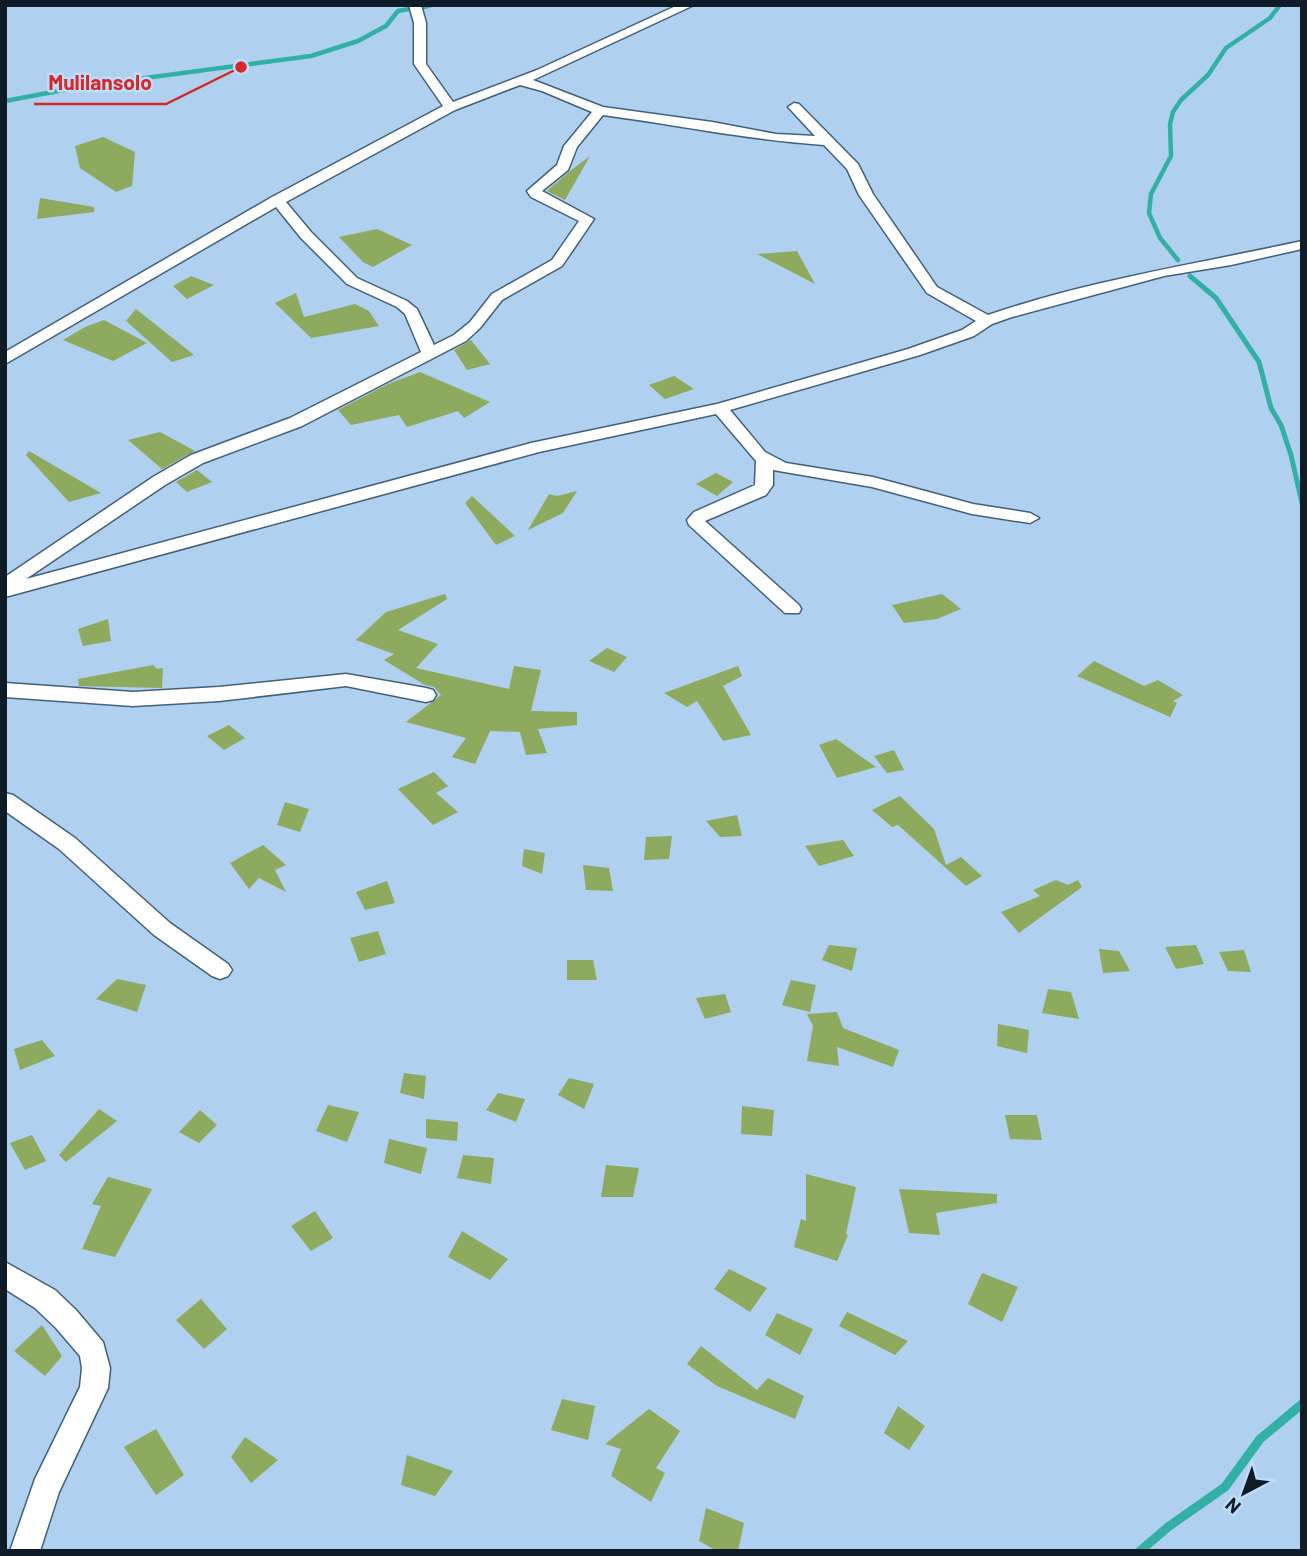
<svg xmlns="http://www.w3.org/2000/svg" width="1307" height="1556" font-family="Barlow,sans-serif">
<rect width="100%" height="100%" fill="#afd0ee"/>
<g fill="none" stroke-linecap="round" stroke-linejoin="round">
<path stroke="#33b0a5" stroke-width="4.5" d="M424,7L431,5
M5,101L85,86L311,56L358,41L386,26L398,11L409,9
M1178,260L1160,238L1149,213L1151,194L1171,156L1170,124L1173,112L1181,100L1208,75L1226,48L1270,18L1280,5"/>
<path stroke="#33b0a5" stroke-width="5" d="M1190,276L1216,298L1259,362L1271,408L1281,425L1291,455L1302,503"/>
<path stroke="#33b0a5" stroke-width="9" d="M1140,1551L1168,1527L1225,1487L1260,1439L1302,1404"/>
</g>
<path fill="#8daa5e" d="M103,137L135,152L132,186L116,192L80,168L75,146Z
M590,156L565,200L547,191L570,171Z
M40,198L94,207V212L37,219Z
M377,229L412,245L373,267L363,262L339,237Z
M797,251L815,284L757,254Z
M191,276L214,285L187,299L173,286Z
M296,293L304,317L355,304L369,311L379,326L311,338L275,303Z
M136,309L194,355L172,362L126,321Z
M104,320L147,343L113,361L63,340L85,327Z
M471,340L490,364L467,370L454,350Z
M420,372L490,402L464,418L458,411L407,427L399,415L351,425L338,410L388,384Z
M674,376L694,389L665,399L649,385Z
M160,432L195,451L162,469L128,440Z
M29,451L101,493L69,502L26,455Z
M197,470L212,482L187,492L176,482Z
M716,473L733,482L717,496L696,484Z
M577,491L563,513L528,530L549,494L557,496Z
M472,496L515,536L496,545L465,503Z
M445,594L447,599L398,630L438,644L416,668L509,689L514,666L541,670L531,711L577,712V725L538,729L547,753L526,755L520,732L490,731L475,764L452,757L466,738L406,722L441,695L434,687L425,685L384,660L394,654L356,640L386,612Z
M942,594L961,609L937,619L904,623L892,605Z
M108,619L111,641L83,646L78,629Z
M607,648L627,657L614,672L589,661Z
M1094,661L1144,686L1158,680L1183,695L1173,701L1177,703L1170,717L1077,676Z
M153,665L157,669L163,668L162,688L79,686L78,679Z
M738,666L742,676L723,686L751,735L723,741L697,701L687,707L664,693Z
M229,725L245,738L224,750L207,736Z
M836,739L876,767L837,778L819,745Z
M894,750L904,770L887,773L874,756Z
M434,772L448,786L436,793L458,812L433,825L398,789Z
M900,796L934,829L946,865L961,857L982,876L966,886L898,825L892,827L872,810Z
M285,802L309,809L300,832L277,825Z
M737,815L742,836L720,837L706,821Z
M672,836L669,859L644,860L646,837Z
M843,840L854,856L819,866L805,846Z
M263,845L286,865L275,870L286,892L259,878L249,889L230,863Z
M524,849L545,853L542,874L522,866Z
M583,865L609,868L613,891L586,890Z
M1056,880L1068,885L1078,880L1082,887L1019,933L1001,912L1040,896L1033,890Z
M387,881L395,903L365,910L356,892Z
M378,931L386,954L359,962L350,938Z
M829,945L857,948L852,971L822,960Z
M1196,945L1204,964L1176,969L1165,947Z
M1099,949L1119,951L1130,971L1103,973Z
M1244,950L1251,972L1228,971L1219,952Z
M567,960H593L597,980H567Z
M117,979L146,985L137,1012L96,999Z
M791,980L816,985L810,1012L782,1005Z
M1048,989L1071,992L1079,1019L1042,1013Z
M725,994L731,1012L705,1019L696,998Z
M837,1012L843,1028L899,1050L893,1067L837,1047L839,1066L807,1061L813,1026L807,1014Z
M998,1024L1029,1030L1027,1053L997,1046Z
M42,1040L55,1056L20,1070L14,1049Z
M404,1073L426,1076L424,1099L400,1093Z
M569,1078L594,1084L584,1109L558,1095Z
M498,1093L525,1099L516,1122L486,1110Z
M328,1105L359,1112L347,1142L316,1131Z
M742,1106L774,1110L772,1136L741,1134Z
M99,1109L117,1121L66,1162L59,1155Z
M200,1110L217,1125L199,1143L179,1132Z
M1005,1115H1037L1042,1140L1010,1139Z
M426,1119L458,1122L457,1141L426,1138Z
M32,1135L46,1161L25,1170L10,1143Z
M389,1139L427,1148L421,1174L384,1163Z
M463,1155L494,1158L491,1184L457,1178Z
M606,1165L639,1168L633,1197H601Z
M806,1174L856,1187L846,1234L848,1235L837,1261L794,1247L801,1219L806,1221Z
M108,1177L152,1189L115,1257L82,1249L101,1206L92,1204Z
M899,1189L997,1194V1203L936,1213L940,1235L909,1233Z
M315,1211L333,1238L311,1251L291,1226Z
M462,1231L508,1259L490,1280L448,1257Z
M729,1269L767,1288L750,1312L714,1289Z
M982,1273L1018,1287L1002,1322L968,1304Z
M201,1299L227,1329L204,1349L176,1320Z
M847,1312L908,1341L895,1355L839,1326Z
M777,1313L813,1329L800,1355L765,1335Z
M42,1325L62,1356L45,1376L14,1351Z
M701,1346L757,1390L768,1378L804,1396L795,1419L717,1386L687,1364Z
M562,1399L595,1406L588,1440L551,1430Z
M898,1406L925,1426L909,1450L884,1433Z
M649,1409L680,1431L656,1468L665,1473L651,1502L611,1476L621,1449L605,1444Z
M156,1429L184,1475L156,1495L124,1447Z
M245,1437L278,1460L251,1483L231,1457Z
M407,1455L453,1471L435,1496L401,1485Z
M706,1508L744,1523L738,1551H717L699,1541Z"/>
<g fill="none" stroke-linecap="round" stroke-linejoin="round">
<g stroke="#43607a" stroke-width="3">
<path id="street" d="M409,5H421L426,23V64L453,102L537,70L678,5H694L533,80L603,107L712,122L776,134L815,136L788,107L794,103L799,104L858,164L873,194L937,287L988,315C1090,280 1197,264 1302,241V249L1231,265L1164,276L1012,317L992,324L974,336L920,355L730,410L765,452L786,463L873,477L973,504L1030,513L1039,518L1030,523L972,514L872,487L773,470V485L766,495L705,521L799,605L801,609L799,613H785L689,525L687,520L694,512L755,485L756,461L716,414L539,452L5,597V577L153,477L191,455L290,418L421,352L405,314L397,307L347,284L301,238L276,207L5,364V352L272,197L443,106L414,64V23ZM520,85L542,91L592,112L564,146L557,165L527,191L531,197L579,221L552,260L492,294L470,322L454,335L434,345L417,309L407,301L357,278L311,232L286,202L455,110ZM603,115C677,125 750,140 824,145L847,169L859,195L927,293L976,321L962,330L908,349L717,404L531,443L26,579L165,485L203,463L302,426L466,341L480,328L502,300L562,266L594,219L542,191L568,170L577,147Z
M346,674L426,688L433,690L436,695L433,700L426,702L346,686L219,701L133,706L5,697V683L133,692L219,687Z
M5,793L13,795L75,838L170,923L228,964L232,970L228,976L220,979L212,976L154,935L59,849L5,811Z
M5,1262L55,1290L76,1310L103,1342L110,1368L108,1388L59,1492L40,1551H10L35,1479L80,1387L82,1368L80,1356L56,1328L35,1308L5,1289Z"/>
</g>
<use href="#street" fill="#fff" fill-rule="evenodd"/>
</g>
<path fill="none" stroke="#d62828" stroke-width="2.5" d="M241 67L166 104H34"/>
<circle fill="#d62828" stroke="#bcddfb" stroke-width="2.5" cx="241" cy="67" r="7"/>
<g font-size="21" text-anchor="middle" font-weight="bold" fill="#d62828" stroke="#bcddfb" stroke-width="5" stroke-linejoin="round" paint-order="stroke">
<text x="100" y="90">Mulilansolo</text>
</g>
<rect width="1307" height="1556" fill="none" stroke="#0f1b26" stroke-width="14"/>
<g transform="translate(1244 1493) rotate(221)" stroke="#bcddfb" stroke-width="5" paint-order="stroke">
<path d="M0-5L12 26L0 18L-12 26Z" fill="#0f1b26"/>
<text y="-10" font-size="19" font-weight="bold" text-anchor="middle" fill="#0f1b26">N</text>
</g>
</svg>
